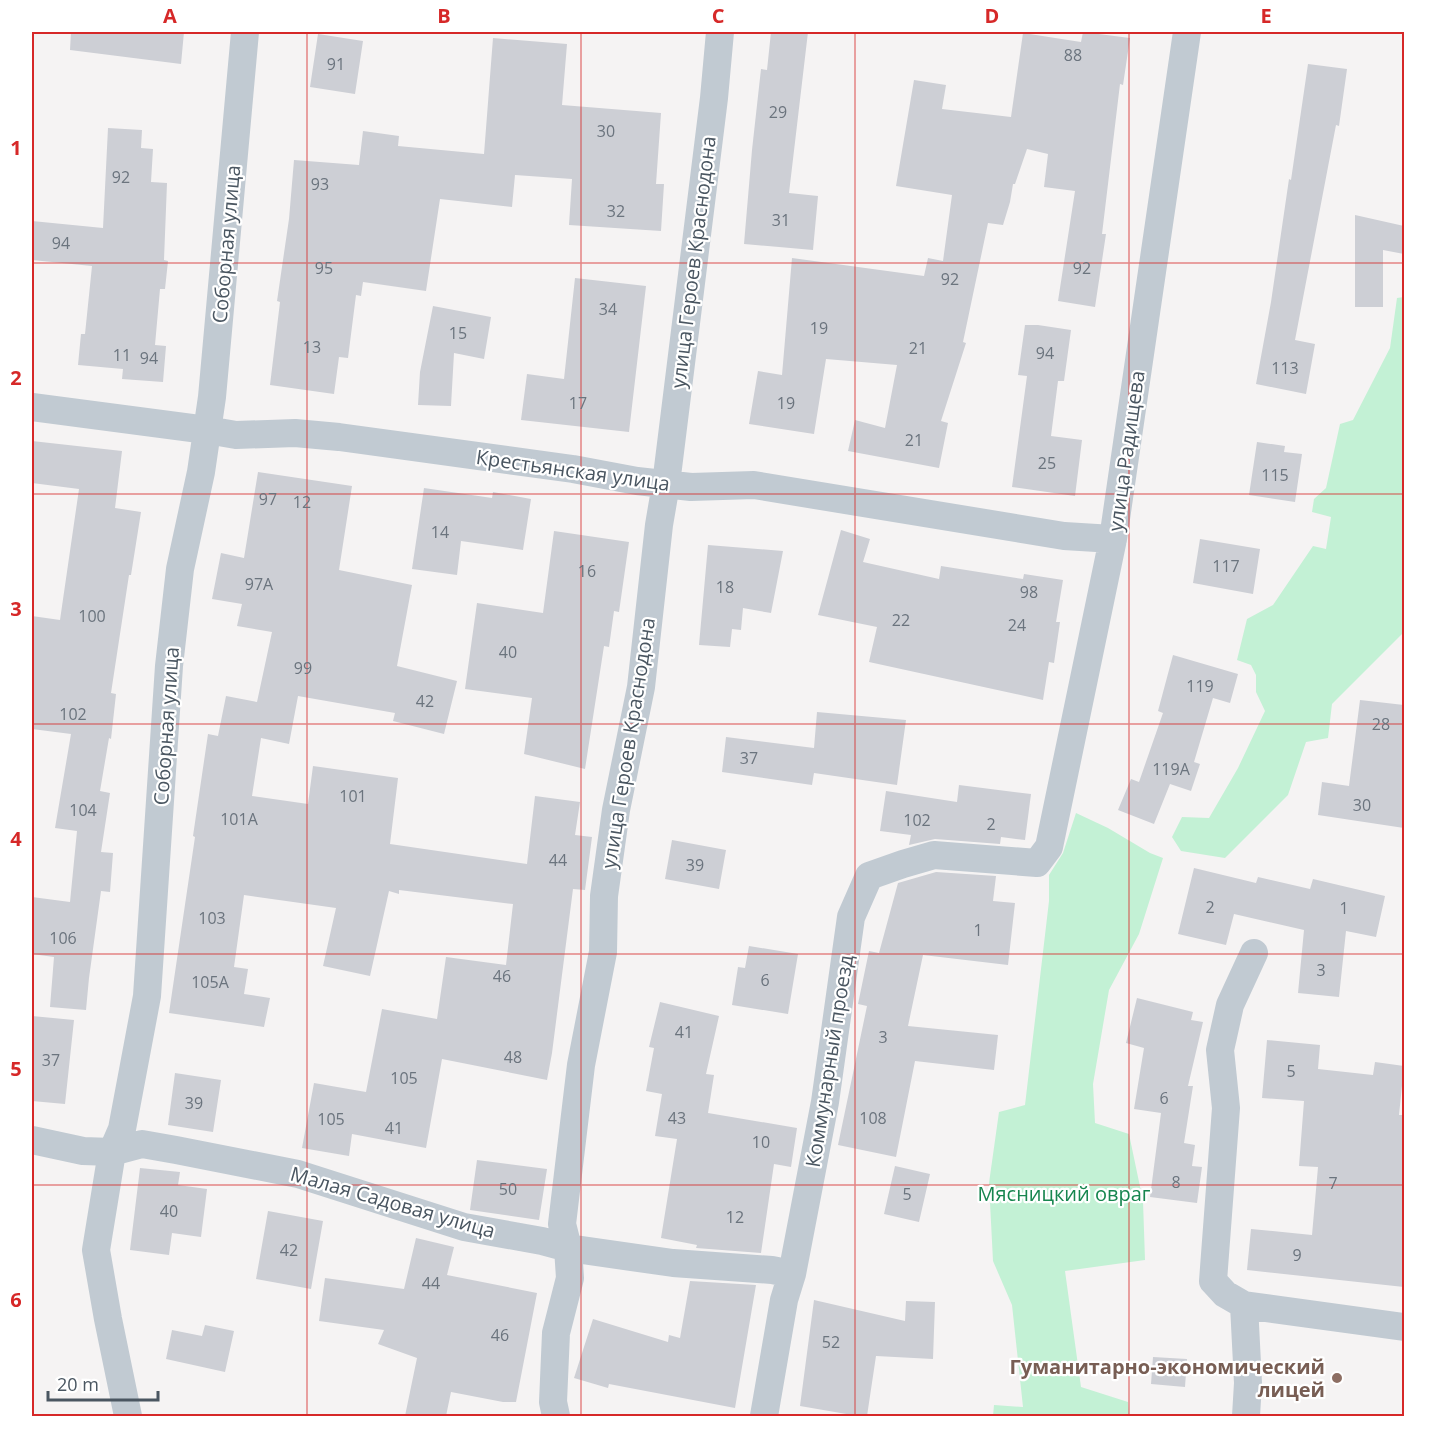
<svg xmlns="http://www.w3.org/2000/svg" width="1436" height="1448" font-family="'Open Sans',sans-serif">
<rect width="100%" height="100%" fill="#f5f3f3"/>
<path fill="#c3f1d5" d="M1404,297V632L1332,704L1328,738L1306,742L1288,795L1225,858L1181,851L1172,837L1182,817L1209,818L1238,768L1265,711L1256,692V675L1251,665L1237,660L1247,619L1273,605L1313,546L1326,549L1331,517L1312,512L1314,499L1326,488L1340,424L1353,420L1390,348L1397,298Z
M1076,813L1108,828L1150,853L1163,858L1139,934L1109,990L1093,1084L1095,1123L1129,1134L1143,1201L1145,1260L1065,1271L1081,1387L1128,1402L1129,1416H993L994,1405L1023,1407L1012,1305L993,1261L989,1183L999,1112L1025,1105L1049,901V875L1063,853Z"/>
<path fill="#cdcfd5" d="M71,32H184L181,64L70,50Z
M771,32H808L789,193L818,196L813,250L744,244L752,150L761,69L767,70Z
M1083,32L1130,38L1123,85L1120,84L1102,234H1106L1095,307L1058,301L1075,191L1044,187L1048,154L1027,149L1015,184H1013L1010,202L1003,225L988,223L963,342L966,343L941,421L948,423L939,468L848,451L855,420L885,428L897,365L826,359L814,434L749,424L758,371L782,375L792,258L924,276L928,258L943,261L952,195L896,186L914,80L946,85L942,109L1011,117L1023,33L1081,42Z
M318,34L363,41L355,94L310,87Z
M493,38L567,44L562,105L661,113L656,184H664L661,231L569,225L572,179L515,175L512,207L440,199L426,291L363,282L361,296L356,295L348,358L339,357L334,394L270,385L280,302L277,301L289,219L294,160L359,165L363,131L399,136L398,146L484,154Z
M1308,64L1347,69L1339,126L1336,125L1295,340L1315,344L1306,394L1256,384L1271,302L1289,179L1291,180Z
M108,128L142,130L141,148L153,149L151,182L167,183L164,260L168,261L165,289H160L155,345L166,346L163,382L122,379L123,369L78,365L81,334H85L92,266L32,260V221L103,228Z
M1355,215L1404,226V254L1383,250V307H1355Z
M575,278L646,286L629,432L521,420L527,374L564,379Z
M433,306L491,317L484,359L454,353L451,406L418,405L420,372Z
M1025,325H1038L1071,330L1064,381H1058L1051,436L1082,440L1075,496L1012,487L1027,376L1018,375Z
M32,441L122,451L115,508L141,512L131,575H129L111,693L116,694L111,739L109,738L100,791L110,793L101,852L113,853L110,892L101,891L89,978L86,1010L50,1007L54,957L32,954V897L70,902L77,831L55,828L71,734L32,729V616L60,620L79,489L32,483Z
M1257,442L1285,446L1284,452L1302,454L1295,502L1249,495Z
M258,472L352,486L339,570L412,585L397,666L457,681L444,734L393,721L395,713L298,696L289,744L261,738L252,796L308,804L313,766L398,778L390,844L527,864L535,796L580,802L575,835L592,837L585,890L573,889L552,1053L547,1080L442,1059L426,1148L352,1134L349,1156L302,1148L314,1083L366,1092L382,1009L437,1019L446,957L506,965L513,904L399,890V894L389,891L370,976L323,966L336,908L244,895L234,967L248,969L244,994L270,998L264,1027L169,1013L195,837L193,836L208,734L218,736L226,696L257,702L272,632L237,626L242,604L212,599L221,553L244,558Z
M424,488L492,498L493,492L531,499L523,550L461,541L457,575L412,569Z
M841,530L870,539L863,562L939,579L941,566L1023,579L1024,574L1063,580L1056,622H1060L1054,663L1049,662L1043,700L869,662L877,627L818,615Z
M554,531L629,542L619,612L614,611L609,647L604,646L585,769L524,754L532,698L465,689L477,603L543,613Z
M1200,539L1260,549L1253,594L1193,583Z
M708,545L783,551L771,613L743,608L741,630L732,629L730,647L699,645Z
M1173,655L1238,674L1230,703L1213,698L1194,762L1200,764L1191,791L1170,784L1154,824L1118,810L1131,779L1139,782L1163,713L1158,711Z
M1360,700L1404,705V828L1318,815L1322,782L1349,786Z
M817,712L906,720L897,785L814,773L812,785L722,772L726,737L814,748Z
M959,785L1031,794L1025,840L1001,837L1000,844L935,839L909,845L911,835L880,831L886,791L957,802Z
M672,840L726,850L719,889L665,879Z
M1194,868L1256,883L1258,877L1310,889L1313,879L1385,896L1376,937L1346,931L1339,997L1298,993L1304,930L1234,914L1226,945L1178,934Z
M936,872L996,876L993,901L1015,903L1008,965L923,955L908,1026L998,1035L994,1070L915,1061L896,1157L838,1145L867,1006L858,1004L869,951L879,953L898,883Z
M749,946L798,954L788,1014L732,1005L738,967L745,968Z
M1137,998L1193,1012L1191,1020L1203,1022L1188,1086H1193L1184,1143L1195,1145L1192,1166L1202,1167L1197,1203L1150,1197L1161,1113L1134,1109L1144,1048L1126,1043Z
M660,1002L719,1016L706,1074L714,1075L708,1113L797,1128L791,1167L774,1164L761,1253L696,1248L697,1245L661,1238L677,1139L655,1136L662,1094L646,1091L654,1048L649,1047Z
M32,1016L74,1020L65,1104L32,1101Z
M1267,1040L1320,1045L1318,1069L1373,1075L1375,1062L1404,1066L1399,1115H1404V1287L1247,1270L1251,1229L1312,1235L1318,1167L1299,1166L1304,1101L1262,1098Z
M175,1073L221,1080L213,1132L168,1125Z
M477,1160L547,1169L539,1220L470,1210Z
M895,1166L930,1174L919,1222L884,1214Z
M140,1168L180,1172L178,1185L207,1189L201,1237L172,1233L169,1255L130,1250Z
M268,1211L323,1221L311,1289L256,1279Z
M416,1238L454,1247L447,1275L537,1293L516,1402H503L451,1392L446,1416H405L417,1358L378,1344L384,1330L319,1321L325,1278L404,1289Z
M690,1281L756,1285L735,1408L609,1384L608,1388L574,1378L593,1319L668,1342L669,1335L680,1338Z
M814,1300L905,1321L906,1301L935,1302L933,1359L876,1356L867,1416H858L800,1406Z
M205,1325L234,1331L225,1372L166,1359L172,1330L202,1336Z
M1153,1357L1187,1359L1185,1387L1151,1384Z"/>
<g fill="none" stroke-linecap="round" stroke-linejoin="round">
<path stroke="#c1cad2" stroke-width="28" d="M32,407L207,430L236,435L295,433L339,437L573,469L637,481L691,487L754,485L1064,536L1113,539
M32,1140L83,1151L112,1152L142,1144L176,1150L298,1174L464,1227L542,1241L568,1248L673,1263L772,1270L792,1274
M1244,1305L1404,1327
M128,1416L108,1319L96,1250L112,1152L122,1129L147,996L169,666L180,569L201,472L212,397L245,32
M556,1416L553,1402L556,1333L570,1278L568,1248L562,1224L581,1065L603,952L604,896L616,810L641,687L659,525L666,484L714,98L720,32
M764,1416L784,1300L792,1274L825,1102L851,917L869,876L903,864L934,855L1037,863L1049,847L1113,539L1187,32
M1246,1416L1248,1383L1244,1305L1225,1294L1213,1281L1226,1108L1220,1050L1230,1005L1254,953"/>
</g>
<path fill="none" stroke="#d62828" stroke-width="1.5" stroke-opacity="0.55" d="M307,32V1416M581,32V1416M855,32V1416M1129,32V1416M32,263H1404M32,494H1404M32,724H1404M32,954H1404M32,1185H1404"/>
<circle fill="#8d6e63" stroke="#fff" stroke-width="2" cx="1337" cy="1378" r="6"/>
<g text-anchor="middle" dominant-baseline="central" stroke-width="4.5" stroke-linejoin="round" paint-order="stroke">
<g font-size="16" fill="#6b747e">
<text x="1073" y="55">88</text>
<text x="336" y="64">91</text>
<text x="778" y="112">29</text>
<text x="606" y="131">30</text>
<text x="121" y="177">92</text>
<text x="320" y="184">93</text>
<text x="616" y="211">32</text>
<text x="781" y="220">31</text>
<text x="61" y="243">94</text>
<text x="324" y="268">95</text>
<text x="1082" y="268">92</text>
<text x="950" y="279">92</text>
<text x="608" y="309">34</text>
<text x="819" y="328">19</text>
<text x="458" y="333">15</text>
<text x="312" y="347">13</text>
<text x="918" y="348">21</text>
<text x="1045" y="353">94</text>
<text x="122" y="355">11</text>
<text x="149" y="358">94</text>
<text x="1285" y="368">113</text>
<text x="578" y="403">17</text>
<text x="786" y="403">19</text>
<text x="914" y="440">21</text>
<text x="1047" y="463">25</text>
<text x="1275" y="475">115</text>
<text x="268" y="499">97</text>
<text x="302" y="502">12</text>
<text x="440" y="532">14</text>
<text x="1226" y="566">117</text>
<text x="587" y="571">16</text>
<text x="259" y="584">97А</text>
<text x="725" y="587">18</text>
<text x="1029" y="592">98</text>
<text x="92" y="616">100</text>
<text x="901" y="620">22</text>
<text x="1017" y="625">24</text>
<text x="508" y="652">40</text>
<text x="303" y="668">99</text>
<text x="1200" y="686">119</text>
<text x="425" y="701">42</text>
<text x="73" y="714">102</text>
<text x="1381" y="724">28</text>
<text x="749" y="758">37</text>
<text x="1171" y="769">119А</text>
<text x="353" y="796">101</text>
<text x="1362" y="805">30</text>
<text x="83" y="810">104</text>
<text x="239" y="819">101А</text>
<text x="917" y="820">102</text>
<text x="991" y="824">2</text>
<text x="558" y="860">44</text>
<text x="695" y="865">39</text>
<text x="1210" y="907">2</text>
<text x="1344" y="908">1</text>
<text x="212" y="918">103</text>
<text x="978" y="930">1</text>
<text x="63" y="938">106</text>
<text x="1321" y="970">3</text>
<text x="502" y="976">46</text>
<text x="765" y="980">6</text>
<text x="210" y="982">105А</text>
<text x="684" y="1032">41</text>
<text x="883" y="1037">3</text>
<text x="513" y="1057">48</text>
<text x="51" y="1060">37</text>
<text x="1291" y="1071">5</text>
<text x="404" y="1078">105</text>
<text x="1164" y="1098">6</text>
<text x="194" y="1103">39</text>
<text x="677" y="1118">43</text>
<text x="873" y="1118">108</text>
<text x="331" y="1119">105</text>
<text x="394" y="1128">41</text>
<text x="761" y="1142">10</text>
<text x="1176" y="1182">8</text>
<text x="1333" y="1183">7</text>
<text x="508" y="1189">50</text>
<text x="907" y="1194">5</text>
<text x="169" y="1211">40</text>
<text x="735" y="1217">12</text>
<text x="289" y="1250">42</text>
<text x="1297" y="1255">9</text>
<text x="431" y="1283">44</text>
<text x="500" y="1335">46</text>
<text x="831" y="1342">52</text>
</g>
<g font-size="20" fill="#4a5661" stroke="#fff">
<text transform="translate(226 244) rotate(-85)">Соборная улица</text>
<text transform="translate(693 262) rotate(-83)">улица Героев Краснодона</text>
<text transform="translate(1126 451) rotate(-82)">улица Радищева</text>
<text transform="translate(573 470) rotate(8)">Крестьянская улица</text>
<text transform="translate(166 726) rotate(-86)">Соборная улица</text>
<text transform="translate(628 743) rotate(-81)">улица Героев Краснодона</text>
<text transform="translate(829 1061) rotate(-81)">Коммунарный проезд</text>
<text transform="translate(393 1202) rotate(16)">Малая Садовая улица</text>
</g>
<g font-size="20" fill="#17864f" stroke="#fff">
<text x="1064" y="1193">Мясницкий овраг</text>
</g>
<g font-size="20" font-weight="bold" fill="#785e54" stroke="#fff" text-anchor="end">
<text x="1325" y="1366">Гуманитарно-экономический<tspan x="1325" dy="23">лицей</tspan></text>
</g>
</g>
<rect width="1436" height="1448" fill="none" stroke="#ffffff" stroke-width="66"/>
<path d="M48 1391v9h110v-9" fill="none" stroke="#4a5661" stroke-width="3"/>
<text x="57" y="1391" font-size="18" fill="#4a5661" stroke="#ffffff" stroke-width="4.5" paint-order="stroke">20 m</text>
<rect x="33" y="33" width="1370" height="1382" fill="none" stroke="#d62828" stroke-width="2"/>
<g font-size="20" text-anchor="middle" font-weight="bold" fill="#d62828">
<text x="170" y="23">A</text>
<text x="444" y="23">B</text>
<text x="718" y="23">C</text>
<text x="992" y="23">D</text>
<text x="1266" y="23">E</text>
<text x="16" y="155">1</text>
<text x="16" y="385">2</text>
<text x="16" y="616">3</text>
<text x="16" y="846">4</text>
<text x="16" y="1076">5</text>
<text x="16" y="1307">6</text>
</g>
</svg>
